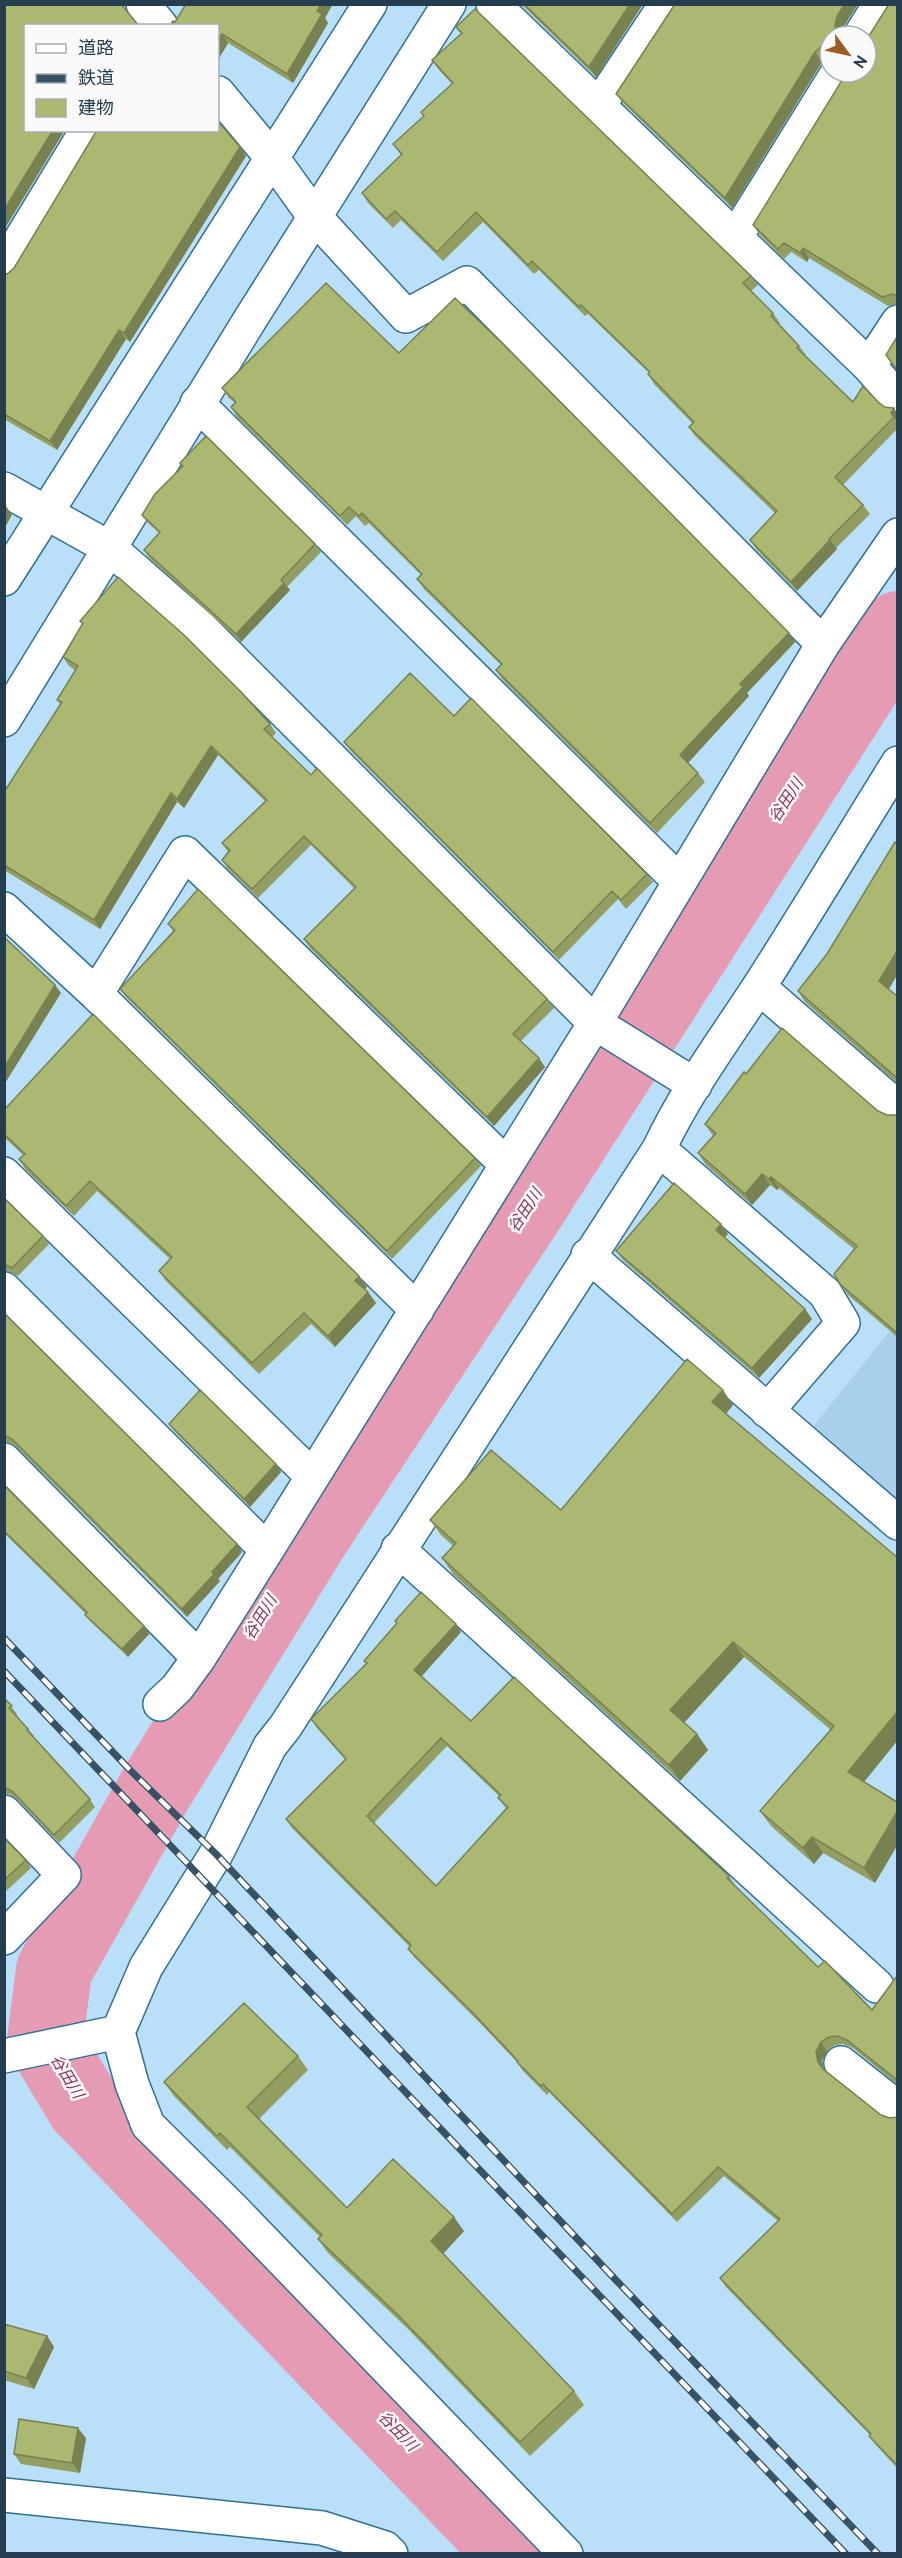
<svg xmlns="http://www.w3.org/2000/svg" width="902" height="2558" font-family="Overpass,'Noto Sans JP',sans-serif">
<rect width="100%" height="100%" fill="#badff8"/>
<path fill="#a8d0ea" d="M897,1322V1499L812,1428Z"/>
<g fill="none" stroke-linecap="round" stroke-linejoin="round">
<path stroke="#e69bb5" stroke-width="76" d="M514,2554L84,2106L45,2041L54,1970L155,1790L314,1532L525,1212L898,629"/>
<g stroke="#317094" stroke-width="36">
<path id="minor" d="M143,4L161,26
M493,4L869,366L898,399
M860,36L880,4
M218,93L273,159L314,216L406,316L467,283L823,644
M598,107L666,4
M735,238L838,72
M4,267L87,130
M869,366L898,322
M197,403L679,881
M4,489L111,549L202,629L595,1023L695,1085
M4,579L370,4
M4,720L251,318L449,4
M4,909L96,994L417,1310
M759,987L898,1108
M96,994L185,853L506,1164
M659,1149L825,1293L843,1323L767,1411
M4,1174L312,1476
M588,1255L898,1523
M4,1289L267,1550
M4,1460L199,1658
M398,1549L877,1986
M160,1704L177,1688L199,1658L267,1550L595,1023L823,644L898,535
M4,1812L64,1875L4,1938
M4,2056L118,2032
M841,2063L898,2108
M4,2495L322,2528L385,2548L391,2554
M566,2554L234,2210L148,2125L132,2084L118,2032L146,1967L216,1854L270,1746L285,1727L659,1149C686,1091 725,1039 760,985C807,912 852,837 898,763"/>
</g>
<use href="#minor" stroke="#fff" stroke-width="33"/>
<g stroke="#375264" stroke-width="7">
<path id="rail" d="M4,1638L131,1771L216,1854L614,2278L878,2554
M4,1671L846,2554"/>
</g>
<use href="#rail" stroke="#fafafa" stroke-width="4.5" stroke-dasharray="14" stroke-linecap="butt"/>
</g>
<path fill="#939e62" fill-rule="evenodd" d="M521,4H643L596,77Z
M675,4H858L844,26L841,36H830V55L822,62L732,208L623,103L616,94Z
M897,4V304L888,306L809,258L807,262L791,252L784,259L759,234L753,225Z
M325,18L328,23L293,83L228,43L218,60V26L175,22Z
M456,27L751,276L758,285L751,291L773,313L780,323L779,324L799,346L806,355H805L853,402H878L885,407L897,413V429L843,485L863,505L870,514L836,548L837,549L797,591L756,549L750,540L775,513L695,436L689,427L692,423L654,384L648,374L649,373L588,314L585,316L539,270L534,274L483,222L443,261L401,220L393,228L368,203L362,193L401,155L393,144L424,116L421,112L452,84L439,70L432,60L461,34Z
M240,147L246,156L130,342L126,339L57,450L4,419V275Z
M399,353L795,642L747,693L749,696L688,763L698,773L705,782L657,833L503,680L496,670L501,665L424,589L417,579L421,575L369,523L365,526L356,516L347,525L237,417L231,407L235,403L229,398L222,388Z
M180,463L315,544L321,552L287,587L290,590L241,642L149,558L144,550L159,533L147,522L142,515L182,466Z
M80,621L270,724L276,733L272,737L311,775L547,999L554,1008L521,1041L545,1067L494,1126L310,948L304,939L355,889L311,845L258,898L228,869L222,860L228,852L222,843L265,801L218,755L184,808L177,802L100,929L4,870V792L60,704L57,700L75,670L69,666L63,657L82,624Z
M454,716L647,874L653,882L626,909L618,899L559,960L350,750L344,742Z
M168,924L475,1158L481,1166L392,1259L126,997L120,989L173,931Z
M897,975L889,989L897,996V1083L805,1002L798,991Z
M746,1074L878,1111L887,1115H896L897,1114V1337L848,1295L840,1284L854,1249L779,1188L777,1190L770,1185L752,1205L706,1165L698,1153L713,1136L705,1124Z
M4,1110L359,1276L367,1287L365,1289L368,1292L376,1303L335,1347L311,1324L259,1374L166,1281L159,1271L170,1259L97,1191L74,1216L26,1170L19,1159L23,1155L4,1137Z
M4,1198L43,1236L49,1244L18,1276L8,1271H4Z
M721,1224L728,1234L725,1237L805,1309L812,1319L759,1378L623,1260L616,1251Z
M4,1313L242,1552L218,1579L220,1581L187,1617L17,1447L8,1442H4Z
M733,1405L726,1414L897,1557V1741L864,1782L875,1883L823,1853L814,1864L771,1826L760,1811L831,1730L744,1657L684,1723L697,1734L708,1750L680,1781L453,1574L442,1558L453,1546L441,1535L430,1520L561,1510Z
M169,1424L276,1464L281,1472L250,1507L175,1432Z
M4,1485L144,1626L149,1634L128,1657L91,1622L85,1615L86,1614L4,1533Z
M395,1621L461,1632L422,1676L471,1721L729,1876L735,1885V1886L818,1967L872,2010L897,1976V2084L853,2048L843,2044L835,2045L827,2051L822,2061L824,2069L881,2115L890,2118L897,2117V2468L875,2444L869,2436L870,2435L726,2287L720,2278L778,2221L724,2176L677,2222L549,2092L547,2095L523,2071L517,2062L479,2022L414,1957L408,1949L410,1947L292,1828L286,1819L345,1759L317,1728L311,1719L366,1664L364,1661L397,1624ZM447,1746L499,1796L498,1798L506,1808L436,1886L374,1823Z
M4,1698L17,1714L16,1715L34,1736L33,1737L90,1799L95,1807L59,1843L17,1799L9,1794H4Z
M4,1838L26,1860L31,1868L4,1893Z
M298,2056L308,2070L259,2119L347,2208L464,2231L443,2254L574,2391L584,2405L530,2456L408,2329L328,2253L318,2239L320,2237L230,2147L227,2150L174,2096L164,2082Z
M4,2324L47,2336L54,2347L34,2389L4,2380Z
M86,2438L80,2473L21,2464L14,2454Z"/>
<path fill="#788150" d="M321,4H333L325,18L328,23L293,83L287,74Z
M630,4H643L596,77L589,67Z
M845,4H858L844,26L841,36H837L835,26L837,16Z
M222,34L228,43L218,60V41Z
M815,52L822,62L732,208L725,198Z
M53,130H65L4,230V210Z
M240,147L246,156L130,342L124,333Z
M803,248L809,258L807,262L800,253Z
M119,330L126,339L57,450L50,441Z
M894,408L897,413V422L891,413Z
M6,506L12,515L4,529V509Z
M830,540L837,549L797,591L791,582Z
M284,583L290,590L241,642L236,634Z
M789,633L795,642L747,693L749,696L686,765L680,755L740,684Z
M211,746L218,755L184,808L177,799Z
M171,793L177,802L100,929L94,920Z
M897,951V975L887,992L879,981Z
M55,985L61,993L4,1085V1068Z
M539,1058L545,1067L494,1126L487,1117Z
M762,1174L770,1185L752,1205L745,1194Z
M771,1177L779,1188L777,1190L769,1179Z
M721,1224L728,1234L723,1239L716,1230Z
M359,1276L367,1287L363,1291L355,1281Z
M368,1292L376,1303L335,1347L328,1336Z
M805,1309L812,1319L759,1378L752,1368Z
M723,1390L733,1405L722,1418L712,1402Z
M276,1464L281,1472L250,1507L244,1499Z
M237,1544L242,1552L218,1579L220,1581L187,1617L182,1609L212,1572Z
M456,1624L461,1632L420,1678L414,1670Z
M144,1626L149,1634L128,1657L122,1649Z
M733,1642L744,1657L681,1726L670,1710Z
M897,1712V1741L859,1788L848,1772Z
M697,1734L708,1750L680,1781L669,1765Z
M897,1812V1846L875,1883L864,1868Z
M812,1837L823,1853L814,1864L803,1848Z
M821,2042L827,2051L822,2061L824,2070L818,2062L816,2052Z
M454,2217L464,2231L441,2256L431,2241Z
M47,2336L54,2347L34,2389L26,2378Z
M78,2428L86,2438L80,2473L72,2463Z"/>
<path fill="#abb872" stroke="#788150" stroke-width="1.5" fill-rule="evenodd" d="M4,4H121L139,26H26V130H53L4,210Z
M186,4H321L317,11L322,14L287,74L222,34L218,41V26H170L173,21L175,22Z
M524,4H630L589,67Z
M675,4H845L837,16L835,26L837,36H830V44L822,46L815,52L725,198L616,94Z
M889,4H897V296L892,294L882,297L803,248L800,253L784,243L778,249L753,225L847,72H866V39L869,36Z
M475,9L751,276L743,283L773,313L771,316L799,346L797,348L853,402L863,386L878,402L885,407L894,408L891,413L894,417L835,477L863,505L829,539L830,540L791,582L750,540L777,511L689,427L694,422L648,374L650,372L581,305L579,307L532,261L528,265L476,212L437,252L395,211L386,219L362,193L402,154L393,144L424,116L421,112L453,83L432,60L462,33L456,27Z
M218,123L222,126L240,147L124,333L119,330L50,441L4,414V275L7,274L14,268L97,130H218Z
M326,283L399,353L455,298L503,344L789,633L740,684L743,687L680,755L698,773L650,823L496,670L502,664L417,579L422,574L362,513L359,516L349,507L340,516L231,407L236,402L222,388Z
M897,337V370L886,355Z
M206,436L315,544L281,580L284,583L236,634L144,550L160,532L142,515L155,494L183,466L180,463Z
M118,577L183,634L242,693L270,724L264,729L311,775L317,768L547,999L513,1034L539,1058L487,1117L304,939L356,887L304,836L252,889L222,860L230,850L222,843L267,800L211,746L177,799L171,793L94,920L4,865V792L62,702L57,700L78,666L63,657L83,623L80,621Z
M410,673L454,716L471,698L647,874L621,900L612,891L553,952L344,742Z
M895,842L897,844V951L879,981L897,996V1078L798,991L827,954Z
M198,889L475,1158L387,1251L120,989L175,930L168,924Z
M4,937L55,985L4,1068Z
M93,1014L359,1276L355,1281L368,1292L328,1336L304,1313L252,1363L159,1271L172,1257L90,1181L66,1206L19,1159L25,1154L4,1134V1110Z
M782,1028L878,1111L887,1115H896L897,1114V1333L840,1284L834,1274L857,1246L771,1177L769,1179L762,1174L745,1194L698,1153L716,1133L705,1124L744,1072L746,1074Z
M674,1183L721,1224L716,1230L805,1309L752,1368L616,1251Z
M4,1198L43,1236L12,1268L4,1264Z
M4,1313L237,1544L212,1572L214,1574L182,1609L12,1439L4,1435Z
M687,1359L723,1390L712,1402L897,1557V1712L848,1772L897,1802V1812L864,1868L812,1837L803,1848L760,1811L834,1726L733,1642L670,1710L697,1734L669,1765L442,1558L456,1543L430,1520L491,1450L561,1510Z
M200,1390L276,1464L244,1499L169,1424Z
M4,1485L144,1626L122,1649L85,1615L87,1612L4,1531Z
M421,1592L456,1624L414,1670L471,1721L514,1677L729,1876L727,1878L818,1967L825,1961L872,2010L897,1976V2080L847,2040L837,2036L829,2037L821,2042L816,2052L818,2062L823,2069L881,2115L890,2118L897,2117V2465L869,2436L871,2434L720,2278L780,2219L718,2167L672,2214L543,2084L541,2086L517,2062L518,2061L473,2013L408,1949L411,1945L286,1819L346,1759L311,1719L367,1663L364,1661L397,1623L395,1621ZM441,1738L501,1795L498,1798L508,1807L436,1886L367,1816Z
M4,1698L12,1706L9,1708L28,1729L27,1730L90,1799L54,1835L12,1791L4,1787Z
M4,1838L26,1860L4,1880Z
M244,2003L298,2056L247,2107L347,2208L393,2159L454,2217L431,2241L574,2391L520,2442L398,2315L318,2239L322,2235L220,2133L217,2136L164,2082Z
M4,2324L47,2336L26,2378L4,2371Z
M19,2419L78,2428L72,2463L14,2454Z"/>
<g text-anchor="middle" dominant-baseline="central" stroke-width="5" stroke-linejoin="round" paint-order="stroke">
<g font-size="16" font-style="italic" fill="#8c3458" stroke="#fafafa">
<text transform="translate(787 801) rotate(-57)">谷田川</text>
<text transform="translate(526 1211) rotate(-57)">谷田川</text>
<text transform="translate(261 1618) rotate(-58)">谷田川</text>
<text transform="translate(66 2077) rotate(59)">谷田川</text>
<text transform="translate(397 2432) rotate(46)">谷田川</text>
</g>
</g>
<rect width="902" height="2558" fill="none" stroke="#243e4f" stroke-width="12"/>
<rect x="24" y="24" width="195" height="108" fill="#fafafa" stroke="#a4afb6" stroke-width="1.5"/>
<rect x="36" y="44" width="30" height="9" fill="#ffffff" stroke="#a4afb6" stroke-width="1.5"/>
<text x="78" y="54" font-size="18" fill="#243e4f">道路</text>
<rect x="36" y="74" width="30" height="9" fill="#375264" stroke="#a4afb6" stroke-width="1.5"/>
<text x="78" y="84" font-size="18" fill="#243e4f">鉄道</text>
<rect x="36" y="99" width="30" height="18" fill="#abb872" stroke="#a4afb6" stroke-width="1.5"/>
<text x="78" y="114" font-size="18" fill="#243e4f">建物</text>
<g transform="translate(848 54) rotate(123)"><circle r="28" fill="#fafafa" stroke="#a4afb6" stroke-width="1.5"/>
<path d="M0-4.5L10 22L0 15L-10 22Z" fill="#9c5c26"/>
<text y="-9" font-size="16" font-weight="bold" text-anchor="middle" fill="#243e4f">N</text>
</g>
</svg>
